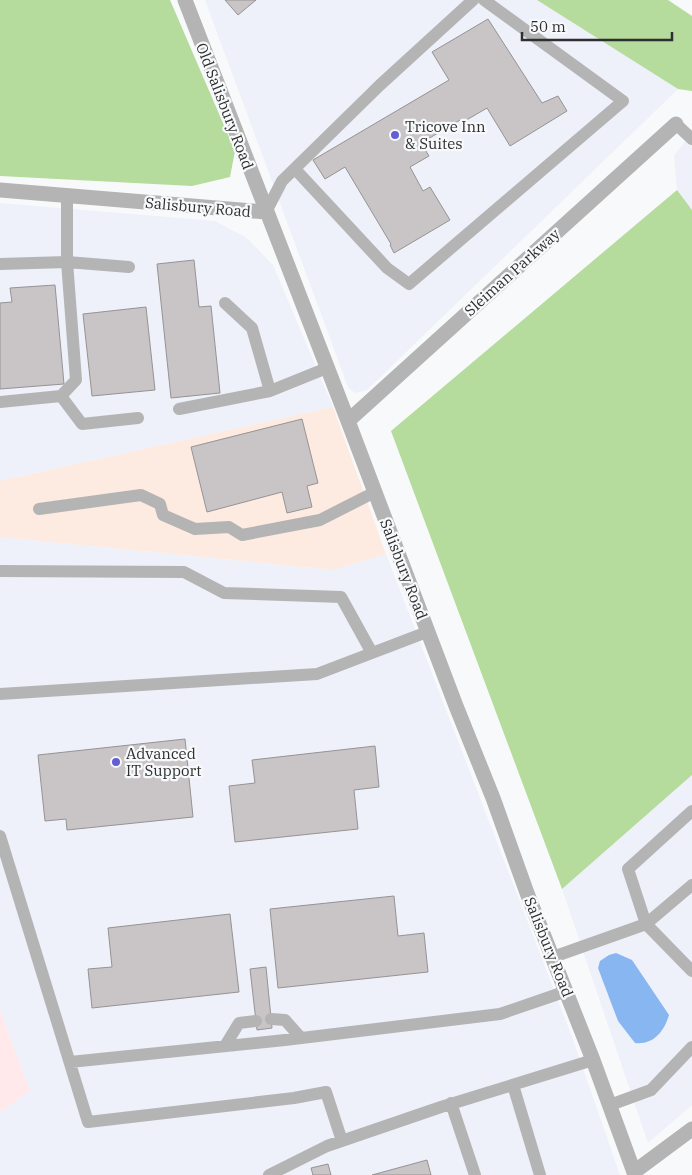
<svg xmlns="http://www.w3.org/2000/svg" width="692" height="1175" font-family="'IBM Plex Serif',serif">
<rect width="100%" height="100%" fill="#f8f9fb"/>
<path fill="#eef0fa" d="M205,0H537L678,89L367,390L355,393L348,387Z
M692,133V210L677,190L674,155Z
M0,203L215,221L247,238L273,265L333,407L0,481Z
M0,537L333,570L386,554L572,1037L620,1175H0V1112L30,1091L0,1010Z
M692,775V1105L648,1143L562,889Z"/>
<path fill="#ffe9eb" d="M0,1010L30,1091L0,1112Z"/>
<path fill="#fdebe1" d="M333,407L386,554L333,570L0,537V481Z"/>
<path fill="#b5db9d" d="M0,0H170L235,151L230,177L192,186L0,176Z
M537,0H668L692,16V91L678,89Z
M677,190L692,210V775L562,889L391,431Z"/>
<path fill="#87b6f1" d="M616,953L632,960L669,1015C664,1032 653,1045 635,1043L618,1021L598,968L600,961L609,955Z"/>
<path fill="#c9c5c6" stroke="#969394" d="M225,0H256L238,15Z
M488,19L542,103L558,96L567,111L510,146L487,108L463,122L462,119L421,143L429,156L410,167L423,191L430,187L450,220L394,253L390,245L391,244L345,167L325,179L313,160L449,80L432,52Z
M194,260L199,307L211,306L220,393L171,398L157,264Z
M55,285L64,384L0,389V303L12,302L10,288Z
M146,307L155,390L92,396L83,314Z
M302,419L318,483L307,486L312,507L287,513L282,492L207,512L191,447Z
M185,739L193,817L67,830L66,819L45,821L38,755Z
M375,746L379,787L354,790L358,829L235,842L229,786L255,783L252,760Z
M394,896L398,936L424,933L428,972L278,988L270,909Z
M230,914L239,992L92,1008L88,969L112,967L108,928Z
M266,967L272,1028L257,1030L250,969Z
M427,1160L431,1175H372Z
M328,1164L331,1175H313L311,1168Z"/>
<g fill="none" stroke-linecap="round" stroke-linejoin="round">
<path stroke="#b5b4b4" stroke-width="12" d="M676,124L692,139
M295,169L387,268L409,284L623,101L484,0
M67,195V262L76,380L61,396L82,424L138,418
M266,212L282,181L380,85L473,0
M0,264L67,262L129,267
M225,303L252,328L270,391
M0,402L61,396
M179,409L270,391L327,368
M39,509L141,495L160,504L163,515L195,529L229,527L242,535L320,520L375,492
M0,571L184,572L224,593L341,597L372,653
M0,694L317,674L427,632
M692,811L628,869L646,924L692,971
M0,836L88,1122L294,1098L326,1092L342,1141
M553,957L646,924L692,885
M271,1019L285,1020L301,1038
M225,1046L239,1023L256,1021
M70,1062L285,1040L500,1014L567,991
M513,1085L540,1175
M451,1103L475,1175
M610,1105L651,1090L692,1047
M269,1175L327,1146L441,1107L593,1060"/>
<path stroke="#b5b4b4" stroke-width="15" d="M185,0L348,421L456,706L493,798L527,893L593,1060L635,1175
M0,190L266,212
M348,421L676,124
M634,1172L692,1129"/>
</g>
<g fill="#635dd6" stroke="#f8f9fb" stroke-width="2">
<circle cx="395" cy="135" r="5"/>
<circle cx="116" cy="762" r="5"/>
</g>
<g text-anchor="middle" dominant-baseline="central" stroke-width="4.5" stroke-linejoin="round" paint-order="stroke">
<g font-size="15" fill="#2e2f30" stroke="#f8f9fb">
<text transform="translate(225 106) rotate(69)">Old Salisbury Road</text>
<text transform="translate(198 207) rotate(5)">Salisbury Road</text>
<text transform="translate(512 272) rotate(-42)">Sleiman Parkway</text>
<text transform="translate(404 569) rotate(69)">Salisbury Road</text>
<text transform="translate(549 947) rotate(68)">Salisbury Road</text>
</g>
<g font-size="15" fill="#2e2f30" stroke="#f8f9fb" text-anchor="start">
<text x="405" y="126">Tricove Inn<tspan x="405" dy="17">&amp; Suites</tspan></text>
<text x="126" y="753">Advanced<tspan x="126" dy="17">IT Support</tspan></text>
</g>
</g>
<path d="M522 32v8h150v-8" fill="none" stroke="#2e2f30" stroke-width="2.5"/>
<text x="530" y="32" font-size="15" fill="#2e2f30" stroke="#f8f9fb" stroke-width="4" paint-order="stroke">50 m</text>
</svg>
